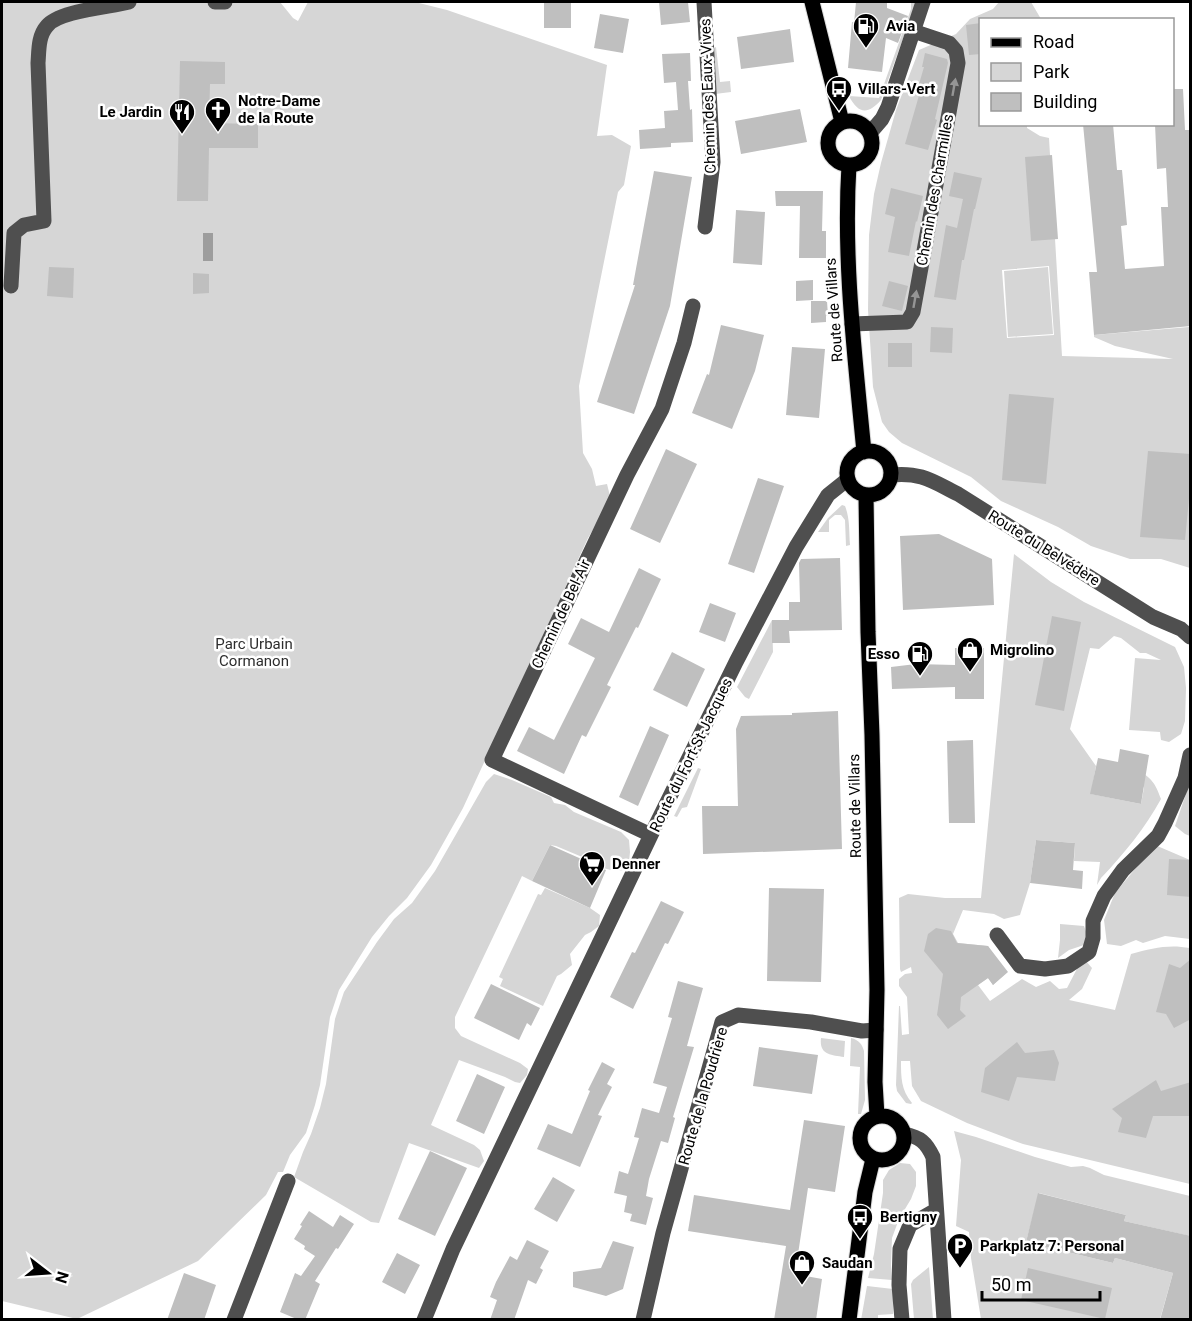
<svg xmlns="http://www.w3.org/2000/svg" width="1192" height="1321" font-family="Roboto,sans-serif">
<rect width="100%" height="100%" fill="#fff"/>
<path fill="#d6d6d6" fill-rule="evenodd" d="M2,2H280L293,18L298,21L308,2H415L447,10L607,65L597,136L612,135L631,146L624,185L618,192L579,386L583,453L592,469L596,486L607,484L610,496L597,523L588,538L463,808L431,865L407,898L389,916L372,937L339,990L330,1017L320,1085L315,1105L306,1133L290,1155L283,1172H278L266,1195L198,1261L77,1319L2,1301Z
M911,2H916L881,100C868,115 858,114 849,96L879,98L911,9Z
M999,2H1031L1041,19L980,20V124L1027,125V128L1040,136L1049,138L1062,356L1173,359L1115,346L1094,337V335L1189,327L1190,340V568L1161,559H1130L1091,546L1058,527L1001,501L971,477L902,443L889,432L882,422L873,387L868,310L869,235L874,194L881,163L896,110L919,50L956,34L970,19L993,9ZM1049,266L1054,335L1007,338L1002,270Z
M716,47L720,82L730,81L731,92L715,94L714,48Z
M1048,267L1053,334L1008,337L1004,271Z
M842,505L845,506C850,518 849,532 850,545L846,546L845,520L841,515H835L829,520V532H818L828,518Z
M1014,554L1051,582L1084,602L1175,647L1184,667L1186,688L1185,721L1181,734L1169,742L1161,740L1160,732L1129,730L1135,658L1161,660L1146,653H1140L1121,638L1114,636L1099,649L1090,648L1070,729L1096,766L1091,794L1141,804L1144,788L1136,769C1152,778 1155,783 1161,799C1145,828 1124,854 1101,878L1097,885L1100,862L1074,861L1075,843L1036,840L1030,883L1020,915L1004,919L994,914L963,910L953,934L958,943L988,946L1005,974L993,985L988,978L978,985L990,1001L1022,979L1036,987L1050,981L1059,989L1067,988L1080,963L1085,960L1092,968L1082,989L1069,1000L1115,1010L1131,954C1152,948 1169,944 1190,948V1184L1023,1144L967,1123L921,1101L912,1086L910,1061H901C901,1077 901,1090 912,1103L911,1104L906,1103L897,1091L896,1085L899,1006H900L902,1035L909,1034L907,997L899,986V979L905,974L912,973L911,967L901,972L900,969L899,898L908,894L945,898H981Z
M772,620L773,652L749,699L745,697L737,687Z
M698,768L701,769L687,807L682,808L677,817L674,816Z
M494,774L512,780L551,797L554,803L565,805L574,812L621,832L629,840L630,852L629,862L625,870L614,871L600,867L587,859L556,846L550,845L532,881L522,876L455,1017V1028L461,1036L520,1063L528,1069L527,1075L520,1083L515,1082L505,1077L459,1060L431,1125L474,1145L480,1150L484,1161L479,1168L409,1143L379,1223L371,1222L294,1177L303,1152L311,1134L320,1108L326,1084L335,1019L344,992L377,942L394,919L412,903L435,871L486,782Z
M1190,782V836L1185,834L1175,826Z
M1155,845L1190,860V939L1165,936L1143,943L1136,940L1121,946L1107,944L1104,920L1115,893Z
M545,888L590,908L600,915L599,926L591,932L585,935L570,954L572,965L561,974L557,976L543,1006L500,986L503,979L499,977L538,894L541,895Z
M1060,924L1084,926L1090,943L1069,950L1058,958L1060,940Z
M821,1038L845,1041L844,1057C831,1055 819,1055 821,1038Z
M851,1038C859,1040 862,1044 864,1051L865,1100L861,1114H858L860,1067L850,1066Z
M954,1131L976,1137L1035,1157L1071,1167L1083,1166L1090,1168L1104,1175L1190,1196V1236L1124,1221L1126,1215L1039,1193L1026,1242L1113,1263L1115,1258L1173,1273L1160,1319H981L971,1258L969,1232L956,1226L961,1160Z
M900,1163L910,1164L916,1172V1186L911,1199L899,1219L892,1238L891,1265L892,1280L868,1278L874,1254L883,1193V1180L889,1170Z
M929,1267L933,1319H914L911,1284L913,1280Z
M867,1286L893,1289V1314L878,1315V1319L861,1320Z"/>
<path fill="#9d9d9d" d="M203,233H213V261H203Z"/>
<path fill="#bfbfbf" d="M544,2H571V28H544Z
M659,2H688L690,22L661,25Z
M856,2H887V8L908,16L898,43L886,38L882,72L848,68L852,22L854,23Z
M600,14L629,19L623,53L594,48Z
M981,23V54L969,55L966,25Z
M790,29L794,62L741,69L737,37Z
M690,53L691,81H688L690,110L692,109L693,142L671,143V147L640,149L639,130L665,128L664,111L678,110L676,82L664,83L662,54Z
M925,53L947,59L948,63L935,119L937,120L928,150L905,144L920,92L917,91L924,67H922Z
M180,61L225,62V84H210L209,123L258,124V148H209L208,201H177Z
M1173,89H1183L1185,130H1191V326L1094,335L1089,272H1097L1083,124H1113L1117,170H1122L1127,225L1121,226L1125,269L1164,266L1161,207H1168L1166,168L1157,169L1155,124H1173Z
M800,109L807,142L741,154L735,121Z
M1052,155L1058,239L1031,241L1025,157Z
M654,171L692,177L670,306L634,414L597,402L635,285H633Z
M954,172L982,178L975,209H974L964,260H962L956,300L934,297L946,225L957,228L963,199L949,196Z
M891,188L923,196L917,222L916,221L909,256L888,252L895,217L885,214Z
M775,191H823L822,231H826V258H799L800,206H776Z
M736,210L765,212L762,265L733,263Z
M49,267L74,268L73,298L47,296Z
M193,273L209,274V293L193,294Z
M813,280V300L796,301V281Z
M889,281L908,286L902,311L882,306Z
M811,301H827L828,316H826V322L811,323Z
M721,325L764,335L755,371L732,429L692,413L707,374L709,375Z
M931,327L953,328L952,353L930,352Z
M888,343H912V367H888Z
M792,347L825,349L819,418L786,415Z
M1009,394L1054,398L1046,484L1002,480Z
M666,449L697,464L660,543L630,529Z
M1148,451L1191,454V478L1185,540L1140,537Z
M758,478L784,486L754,573L728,564Z
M939,534L992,559L994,605L903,610L900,536Z
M840,558L842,630L789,631L790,643H772V620H789V602H800L799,563L801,559Z
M639,568L661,579L638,628L636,627L607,685L611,687L586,737L582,735L564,774L517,751L529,727L554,740L595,658L568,644L581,618L609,632Z
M710,603L736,613L725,642L699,632Z
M1052,616L1081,622L1064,711L1035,705Z
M955,648H984V699H955V687L892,689L891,667L916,664L955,665Z
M672,652L705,669L687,707L653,690Z
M838,711L842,849L703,854L702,806H738L736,729L741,716L792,715V713Z
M650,726L669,735L638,806L619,797Z
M973,740L975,823H949L947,741Z
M1120,749L1149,755L1141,804L1090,794L1098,758L1118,762Z
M1036,840L1075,843L1073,870L1083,871L1082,889L1030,883Z
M550,845L606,870L590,908L532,881Z
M1169,859L1191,860V897L1167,895Z
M769,888L824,889L821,982L767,981Z
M661,901L684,912L668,944L665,943L633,1009L610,997L632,952L635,953Z
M936,928L951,931L957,943L988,946L1008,972L993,985L988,978L961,997L960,1010L966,1016L948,1029L937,1015L943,974L924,951L928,934Z
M1191,959V1019L1174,1028L1166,1014L1156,1012L1169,964L1180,968Z
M678,981L703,988L687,1046L694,1047L673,1117L675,1118L668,1143L661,1141L649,1179L646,1196L653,1198L646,1225L630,1221L632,1214L624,1212L627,1196L614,1193L619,1171L628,1174L639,1138L634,1137L642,1108L659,1113L667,1087L653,1083L672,1018L668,1017Z
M491,984L540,1008L531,1026L527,1023L519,1040L474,1018Z
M1017,1042L1025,1053L1054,1050L1059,1063L1055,1081L1017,1077L1009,1101L981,1092L985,1068Z
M759,1047L818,1055L812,1094L753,1086Z
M602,1062L615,1069L607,1084L612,1087L598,1115L602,1116L580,1167L537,1149L548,1124L572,1134L590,1091L588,1090Z
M477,1074L505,1087L484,1134L456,1121Z
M1156,1080L1161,1091L1191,1082V1116H1153L1146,1138L1118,1132L1122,1118L1112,1109Z
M804,1120L845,1126L835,1192L808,1188L795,1274L822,1279L816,1320H774L786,1246L688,1231L694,1195L790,1210Z
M430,1151L467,1168L435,1236L398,1219Z
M553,1177L575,1190L557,1222L534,1209Z
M1038,1193L1126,1215L1124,1221L1191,1236V1320H1160L1173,1273L1115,1258L1113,1263L1026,1242Z
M309,1211L333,1227L340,1215L354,1224L338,1249L336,1248L315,1281L320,1284L305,1320H299L280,1312L295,1273L301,1276L315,1256L304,1249L305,1246L294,1239L302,1226L300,1225Z
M527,1240L549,1251L540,1268L543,1270L536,1284L528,1280L514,1320H490L497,1300L490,1297L496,1282L510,1256L517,1260Z
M613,1241L634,1247L623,1289L606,1296L573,1287V1272L601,1268Z
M397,1253L420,1265L405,1294L382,1282Z
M1028,1268L1112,1288L1105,1319L1021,1300Z
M184,1273L216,1285L204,1320H167Z"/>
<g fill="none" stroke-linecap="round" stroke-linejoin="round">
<g stroke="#dbdbdb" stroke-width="17">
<path id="major" d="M812,2L842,122
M828 143a22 22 0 1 1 44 0a22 22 0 1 1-44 0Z
M849,165C843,261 855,357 864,452
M847 473a22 22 0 1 1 44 0a22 22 0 1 1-44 0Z
M866,495L868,632L872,735L877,990L875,1082L877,1116
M860 1138a22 22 0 1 1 44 0a22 22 0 1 1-44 0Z
M849,1320L865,1192L873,1159"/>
</g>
<path stroke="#4f4f4f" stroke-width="15" d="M215,2H225
M704,2L713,162L705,227
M870,133L882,119L888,107L923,2
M11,286L14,233L24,225L44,221L38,63C39,51 38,36 47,26C58,11 110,7 129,2
M852,324L907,322L913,312L958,63L956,51L949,43L913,31
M891,475C921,472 932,481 958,494L1153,617L1181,629L1190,637
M651,835L492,760L627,475L662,409L684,343L693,306
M997,935L1020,966L1045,969L1068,966L1089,952L1093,938V921L1104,896L1123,870L1158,836L1165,823L1185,778L1190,755
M904,1134C920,1137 926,1142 933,1157L944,1320
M234,1320L288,1181
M424,1320L453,1249L651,835L736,662L796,547L828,495L848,479
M643,1320L663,1233L722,1022L738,1015L811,1022L862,1031L876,1030
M902,1320L899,1285L900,1249L910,1225L936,1210"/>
<use href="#major" stroke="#000" stroke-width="15"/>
</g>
<defs><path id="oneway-solid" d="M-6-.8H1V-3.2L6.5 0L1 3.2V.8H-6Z" transform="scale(1.5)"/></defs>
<g fill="#959595">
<use href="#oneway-solid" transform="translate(954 87) rotate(-80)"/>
<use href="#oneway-solid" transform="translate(915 299) rotate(-80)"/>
</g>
<defs>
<g id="fuel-pin" transform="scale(1.35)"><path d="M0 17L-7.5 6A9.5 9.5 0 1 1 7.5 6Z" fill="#000" stroke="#fff"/><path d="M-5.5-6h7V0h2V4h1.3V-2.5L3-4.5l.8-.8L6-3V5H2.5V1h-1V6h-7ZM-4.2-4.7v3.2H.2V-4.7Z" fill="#fff"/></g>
<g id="bus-pin" transform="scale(1.35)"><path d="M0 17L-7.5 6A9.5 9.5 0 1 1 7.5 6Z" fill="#000" stroke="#fff"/><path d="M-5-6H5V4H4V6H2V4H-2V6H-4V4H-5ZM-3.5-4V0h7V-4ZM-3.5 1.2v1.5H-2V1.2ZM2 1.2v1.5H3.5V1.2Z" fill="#fff"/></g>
<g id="church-pin" transform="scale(1.35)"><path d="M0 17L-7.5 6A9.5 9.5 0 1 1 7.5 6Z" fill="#000" stroke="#fff"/><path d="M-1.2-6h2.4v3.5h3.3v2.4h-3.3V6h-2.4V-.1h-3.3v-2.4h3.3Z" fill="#fff"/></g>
<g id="restaurant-pin" transform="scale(1.35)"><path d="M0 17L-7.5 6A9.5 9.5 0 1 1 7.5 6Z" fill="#000" stroke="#fff"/><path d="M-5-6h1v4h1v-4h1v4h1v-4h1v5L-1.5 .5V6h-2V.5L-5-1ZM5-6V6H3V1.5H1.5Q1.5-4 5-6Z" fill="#fff"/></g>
<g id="shop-pin" transform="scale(1.35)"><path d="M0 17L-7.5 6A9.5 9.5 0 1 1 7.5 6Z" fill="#000" stroke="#fff"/><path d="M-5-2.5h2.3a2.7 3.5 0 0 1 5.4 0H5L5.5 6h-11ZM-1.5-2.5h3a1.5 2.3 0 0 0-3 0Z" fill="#fff"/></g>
<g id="supermarket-pin" transform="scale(1.35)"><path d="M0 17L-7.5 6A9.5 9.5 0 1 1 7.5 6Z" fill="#000" stroke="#fff"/><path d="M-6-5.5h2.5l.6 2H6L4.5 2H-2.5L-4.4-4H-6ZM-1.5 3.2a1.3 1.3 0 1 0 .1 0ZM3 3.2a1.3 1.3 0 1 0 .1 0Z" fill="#fff"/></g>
<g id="parking-pin" transform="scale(1.35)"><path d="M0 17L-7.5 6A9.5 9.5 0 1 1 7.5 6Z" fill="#000" stroke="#fff"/><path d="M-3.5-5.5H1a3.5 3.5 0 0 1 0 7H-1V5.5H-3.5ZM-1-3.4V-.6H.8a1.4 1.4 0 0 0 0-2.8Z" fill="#fff"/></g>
</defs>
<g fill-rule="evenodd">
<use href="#fuel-pin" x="866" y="26"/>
<use href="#bus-pin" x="839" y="89"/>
<use href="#church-pin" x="218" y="110"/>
<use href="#restaurant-pin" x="182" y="112"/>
<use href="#shop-pin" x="970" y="650"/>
<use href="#fuel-pin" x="920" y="654"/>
<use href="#supermarket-pin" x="592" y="864"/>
<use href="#bus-pin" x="860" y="1217"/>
<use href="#parking-pin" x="960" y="1246"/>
<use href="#shop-pin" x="802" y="1263"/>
</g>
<g text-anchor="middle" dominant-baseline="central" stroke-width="5" stroke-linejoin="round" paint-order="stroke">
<g font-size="15" font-weight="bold" fill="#000" stroke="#fff" text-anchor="start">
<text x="886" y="26">Avia</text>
<text x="858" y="89">Villars-Vert</text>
<text x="238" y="101">Notre-Dame<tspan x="238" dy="17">de la Route</tspan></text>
<text x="162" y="112" text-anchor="end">Le Jardin</text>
<text x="990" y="650">Migrolino</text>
<text x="900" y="654" text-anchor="end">Esso</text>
<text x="612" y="864">Denner</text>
<text x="880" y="1217">Bertigny</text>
<text x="980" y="1246">Parkplatz 7: Personal</text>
<text x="822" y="1263">Saudan</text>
</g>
<g font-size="15" fill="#000" stroke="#fff">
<text transform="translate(708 96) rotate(-92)">Chemin des Eaux-Vives</text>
<text transform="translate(935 190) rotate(-80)">Chemin des Charmilles</text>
<text transform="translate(834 310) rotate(-94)">Route de Villars</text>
<text transform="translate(1044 548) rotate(32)">Route du Belvédère</text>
<text transform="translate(561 614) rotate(-65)">Chemin de Bel-Air</text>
<text transform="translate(691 755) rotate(-64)">Route du Fort-St-Jacques</text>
<text transform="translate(855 806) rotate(-91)">Route de Villars</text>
<text transform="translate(703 1096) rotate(-74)">Route de la Poudrière</text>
</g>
<g font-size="15" fill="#2d2d2d" stroke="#fff">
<text x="254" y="644">Parc Urbain<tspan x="254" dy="17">Cormanon</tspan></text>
</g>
</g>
<rect width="1192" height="1321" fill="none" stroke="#000000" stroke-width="6"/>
<rect x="979" y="18" width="195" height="108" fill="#ffffff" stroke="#999999" stroke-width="1.5"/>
<rect x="991" y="38" width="30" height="9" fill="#000000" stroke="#999999" stroke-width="1.5"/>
<text x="1033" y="48" font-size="18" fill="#000000">Road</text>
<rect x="991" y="63" width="30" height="18" fill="#d6d6d6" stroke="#999999" stroke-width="1.5"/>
<text x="1033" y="78" font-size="18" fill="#000000">Park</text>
<rect x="991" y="93" width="30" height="18" fill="#bfbfbf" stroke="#999999" stroke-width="1.5"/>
<text x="1033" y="108" font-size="18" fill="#000000">Building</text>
<g transform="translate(48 1273) rotate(107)" stroke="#ffffff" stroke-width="4.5" paint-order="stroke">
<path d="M0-4.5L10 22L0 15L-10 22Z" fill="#000000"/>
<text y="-9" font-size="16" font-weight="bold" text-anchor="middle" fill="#000000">N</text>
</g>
<path d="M982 1291v9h118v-9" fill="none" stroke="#000000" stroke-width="3"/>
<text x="991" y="1291" font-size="18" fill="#000000" stroke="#ffffff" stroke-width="4.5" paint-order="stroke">50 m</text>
</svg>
